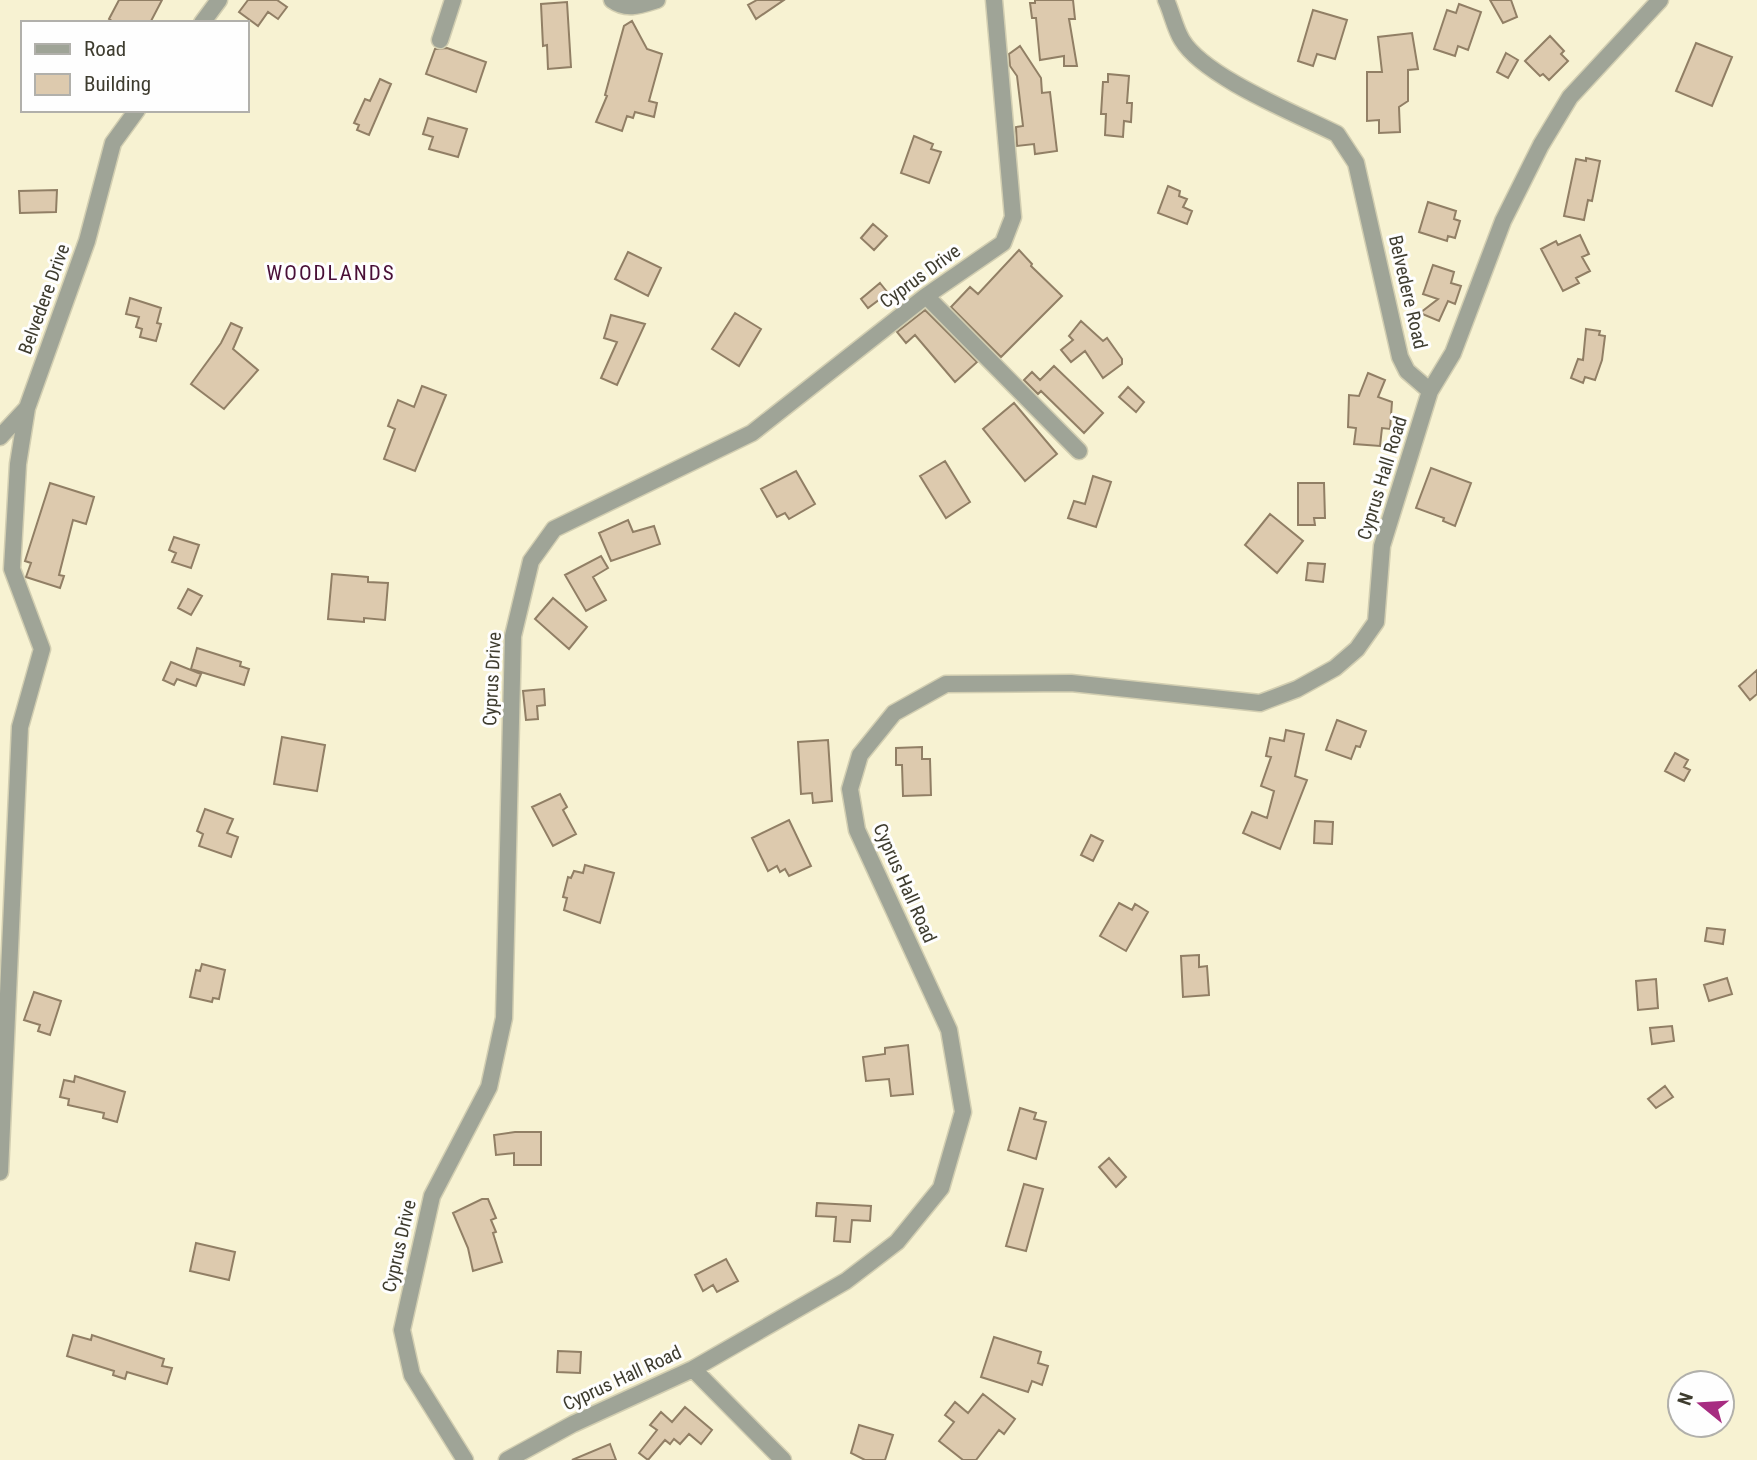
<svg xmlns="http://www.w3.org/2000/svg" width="1757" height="1460" font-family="'Roboto Condensed',sans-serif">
<rect width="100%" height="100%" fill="#f7f2d2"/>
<path fill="#ddcaae" stroke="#917f65" stroke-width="2" d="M119,0H162L150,23H115L109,19Z
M248,0H277L287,7L278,19L268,12L258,26L239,12Z
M757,0H784L756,19L748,5Z
M1035,0H1073L1075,19H1069L1077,66H1064V56L1040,60L1036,18H1032L1030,3H1035Z
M1490,0H1511L1517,17L1503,23Z
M567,2L571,67L548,69L547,45L543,46L541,4Z
M1459,4L1481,12L1468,50L1458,46L1455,56L1434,49L1447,10L1456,13Z
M1313,10L1347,20L1335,59L1317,54L1313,66L1298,61Z
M632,21L647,49L662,54L649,101L657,103L654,117L635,112L633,118L627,116L622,131L596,122L607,96L605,95L624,26Z
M1412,33L1418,69L1408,70V101L1399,107L1400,132L1379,133V120L1367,121V72H1382L1378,37Z
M1550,36L1564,51L1561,54L1568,61L1549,80L1543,74L1540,76L1525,61Z
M1696,43L1732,57L1712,106L1676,91Z
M1020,46L1041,78L1042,93L1050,92L1057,151L1035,154L1034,144L1017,146L1016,127L1023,126L1017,76L1010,66L1009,54Z
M447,48L486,62L476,92L426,74L435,49Z
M1506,53L1518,60L1508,78L1497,72Z
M1108,74L1129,76L1127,103H1132L1131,122L1124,121L1123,137L1105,135L1106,114H1101L1103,82H1108Z
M380,79L391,84L369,135L357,130L359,125L354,123L365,99L370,101Z
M428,118L467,129L458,157L429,149L433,137L423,134Z
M914,136L933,144L931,149L941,152L929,183L901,173Z
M1586,158L1600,161L1592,201L1588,200L1584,220L1564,216L1576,159L1586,161Z
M1168,186L1180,191L1179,196L1187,199L1183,207L1192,211L1187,224L1158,213Z
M57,190L56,212L20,213L19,191Z
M1428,202L1456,211L1454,219L1460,221L1455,238L1448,236L1447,241L1419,232Z
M873,224L887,236L874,250L861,238Z
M1580,235L1589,254L1582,257L1590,271L1576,278L1579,283L1563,291L1541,249L1556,241L1558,245Z
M1019,250L1032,264L1031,266L1062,296L1001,357L951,307L970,287L978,294Z
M628,252L661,268L648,296L615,279Z
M1433,265L1454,272L1451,283L1461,286L1455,304L1448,301L1439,321L1420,313L1438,299L1423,294Z
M880,283L888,293L868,308L861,299Z
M130,298L161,308L157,323L161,324L156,341L140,337L142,329L136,327L139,317L126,314Z
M925,310L977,362L955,382L915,335L906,343L897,332Z
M735,313L761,329L739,366L712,349Z
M611,315L645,324L617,385L601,378L617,342L604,338Z
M1081,321L1103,341L1107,338L1122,359V364L1103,378L1085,351L1071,362L1061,350L1073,340L1069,336Z
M231,323L242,328L233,349L258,370L224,409L191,384L221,343Z
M1586,329L1600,331L1599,335L1605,336L1602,360L1595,380L1585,377L1583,383L1571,378L1578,359L1583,360Z
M1054,366L1103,413L1084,433L1041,391L1038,394L1024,380L1032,372L1040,380Z
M1368,373L1385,380L1378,397L1392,402L1390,429L1382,428L1380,446L1354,444L1356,428L1348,427L1349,395L1359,396Z
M422,386L446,395L415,471L384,459L395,429L388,426L398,400L414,407Z
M1128,387L1144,402L1136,412L1119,397Z
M1014,403L1057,454L1025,481L983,429Z
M945,461L970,502L946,518L920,476Z
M1431,468L1471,483L1455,526L1443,521L1444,518L1416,508Z
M796,471L815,504L789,519L785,513L777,517L761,489Z
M1093,476L1111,482L1096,527L1068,518L1074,501L1085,504Z
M50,483L94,497L86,524L73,520L59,575L64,576L60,588L26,577L31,563L25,561Z
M1298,483H1324L1325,518H1314L1315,525H1298Z
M1270,514L1303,541L1277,573L1245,545Z
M628,520L633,532L654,526L660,544L611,561L599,533Z
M174,537L199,545L191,568L172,562L176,553L169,550Z
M601,556L608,568L593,577L606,600L586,611L565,575Z
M1308,563L1325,564L1323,582L1306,580Z
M332,574L368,577V582L388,583L385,620L364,618V622L328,619Z
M188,589L202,596L191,615L178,608Z
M553,598L587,627L569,649L535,619Z
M197,648L241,662L240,666L249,669L244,685L191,669Z
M171,662L201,674L196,686L177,679L174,685L163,680Z
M1757,670V694L1750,700L1739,686Z
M544,689L545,705L537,706L538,719L526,720L523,691Z
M1337,720L1366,731L1360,747L1356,746L1351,759L1326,750Z
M1286,730L1304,734L1295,776L1307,780L1280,849L1243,833L1252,812L1267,818L1274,791L1261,786L1271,757L1266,756L1270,738L1284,741Z
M282,737L325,745L317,791L274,784Z
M828,740L832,801L813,803L812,793L801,794L798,742Z
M922,747V759H930L931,795L903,796L902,765H896V748Z
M1675,753L1688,760L1684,767L1690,770L1684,781L1665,771Z
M560,794L567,807L563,810L576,834L553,846L532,807Z
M205,809L233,819L227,833L238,837L231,857L199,846L203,834L197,831Z
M789,820L811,866L789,876L785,869L780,872L777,866L768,871L752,838Z
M1315,821L1333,822L1332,844L1314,843Z
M1091,835L1103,841L1093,861L1081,855Z
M585,865L614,873L600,923L564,910L567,898L563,897L568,877L571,878L574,871L583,873Z
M1119,903L1132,910L1135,904L1148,912L1126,951L1100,936Z
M1707,928L1725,930L1723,944L1705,941Z
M1199,955V967L1207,966L1209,995L1183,997L1181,956Z
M202,964L225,970L219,999L213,998L212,1002L190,997L196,970L200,971Z
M1727,978L1732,994L1709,1001L1704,985Z
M1656,979L1658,1008L1638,1010L1636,981Z
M34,992L61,1001L50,1035L38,1031L40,1025L24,1020Z
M1672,1026L1674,1041L1652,1044L1650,1028Z
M908,1045L913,1094L891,1096L889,1079L866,1081L863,1057L885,1054V1048Z
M75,1076L125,1092L117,1122L103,1118L104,1113L68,1105L69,1099L60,1097L64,1080L74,1082Z
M1665,1086L1673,1097L1656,1108L1648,1099Z
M1020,1108L1036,1113L1034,1119L1046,1122L1036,1159L1008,1150Z
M515,1132H541V1165H514V1153L496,1155L494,1135Z
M1109,1158L1126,1177L1116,1187L1099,1167Z
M1024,1184L1043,1189L1026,1251L1006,1246Z
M482,1199H488L496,1218L491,1220L496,1232L493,1233L502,1262L473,1271L468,1248L453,1213Z
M817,1203L871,1206L870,1221L852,1220L850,1242L834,1241L836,1217L816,1216Z
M196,1243L235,1252L229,1280L190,1271Z
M726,1259L738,1281L717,1292L713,1285L703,1291L695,1275Z
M73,1335L91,1340L92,1335L164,1359L162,1366L172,1368L167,1384L127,1372L125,1379L113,1375L114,1371L67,1356Z
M994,1337L1041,1352L1038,1363L1048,1366L1042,1385L1032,1381L1028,1392L981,1377Z
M558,1351L581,1352L580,1373L557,1372Z
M983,1394L1015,1419L1004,1434L999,1430L976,1460H963L939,1441L954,1422L945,1415L955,1402L968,1413Z
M685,1407L712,1430L701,1444L689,1434L680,1444L674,1439L670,1444L665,1440L648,1460L639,1453L657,1430L650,1425L661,1412L672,1422Z
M859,1425L893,1435L885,1460H865L851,1453Z
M610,1444L616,1460H572Z"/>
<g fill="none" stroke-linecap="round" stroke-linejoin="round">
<g stroke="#d2ceb1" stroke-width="19">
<path id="minor" d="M612,0C627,11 641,5 657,0
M1166,0C1172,13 1175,29 1182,40C1204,77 1297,114 1337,134L1356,163L1400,357L1407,371L1430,391L1453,353L1503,221L1541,145L1570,97L1660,0
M202,23L219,0
M440,40L453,0
M926,296L1079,451
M0,437L27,408
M0,1172L20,727L42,649L12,569L18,464L27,408L87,241L113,143L137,110
M693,1369L783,1460
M465,1460L412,1375L402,1330L432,1196L489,1087L504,1018L513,636L531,561L554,529L752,433L926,296L1003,243L1013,217L994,0
M507,1460L573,1424L693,1369L846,1281L897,1242L941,1188L963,1112L949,1030L857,830L850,789L860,755L894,713L946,684L1071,683L1260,703L1297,689L1335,668L1357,649L1376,622L1382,546L1430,391"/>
</g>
<use href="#minor" stroke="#9fa497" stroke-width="16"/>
</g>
<g text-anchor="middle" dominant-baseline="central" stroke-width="6" stroke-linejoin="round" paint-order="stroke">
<g font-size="19" fill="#3e3c2f" stroke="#fefefe">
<text transform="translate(920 276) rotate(-36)">Cyprus Drive</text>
<text transform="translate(1408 292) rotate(77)">Belvedere Road</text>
<text transform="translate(44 299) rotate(-70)">Belvedere Drive</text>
<text transform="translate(1382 478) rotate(-73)">Cyprus Hall Road</text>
<text transform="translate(492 679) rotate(-87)">Cyprus Drive</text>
<text transform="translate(905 883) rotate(66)">Cyprus Hall Road</text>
<text transform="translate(399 1246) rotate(-77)">Cyprus Drive</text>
<text transform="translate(622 1378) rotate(-25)">Cyprus Hall Road</text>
</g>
<g font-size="21" letter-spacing="2" fill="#490f37" stroke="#fefefe">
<text x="331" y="273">WOODLANDS</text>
</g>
</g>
<rect x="21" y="21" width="228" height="91" fill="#fefefe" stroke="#b1b0ab" stroke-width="2"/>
<rect x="35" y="44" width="35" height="10" fill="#9fa497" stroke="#b1b0ab" stroke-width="2"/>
<text x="84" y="56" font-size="21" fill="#3e3c2f">Road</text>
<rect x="35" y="74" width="35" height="21" fill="#ddcaae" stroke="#b1b0ab" stroke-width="2"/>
<text x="84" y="91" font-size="21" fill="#3e3c2f">Building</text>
<g transform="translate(1701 1404) rotate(288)"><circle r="33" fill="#fefefe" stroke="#b1b0ab" stroke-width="2"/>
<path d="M0-5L12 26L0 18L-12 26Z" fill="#a72c81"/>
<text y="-10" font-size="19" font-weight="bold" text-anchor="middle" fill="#3e3c2f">N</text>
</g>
</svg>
